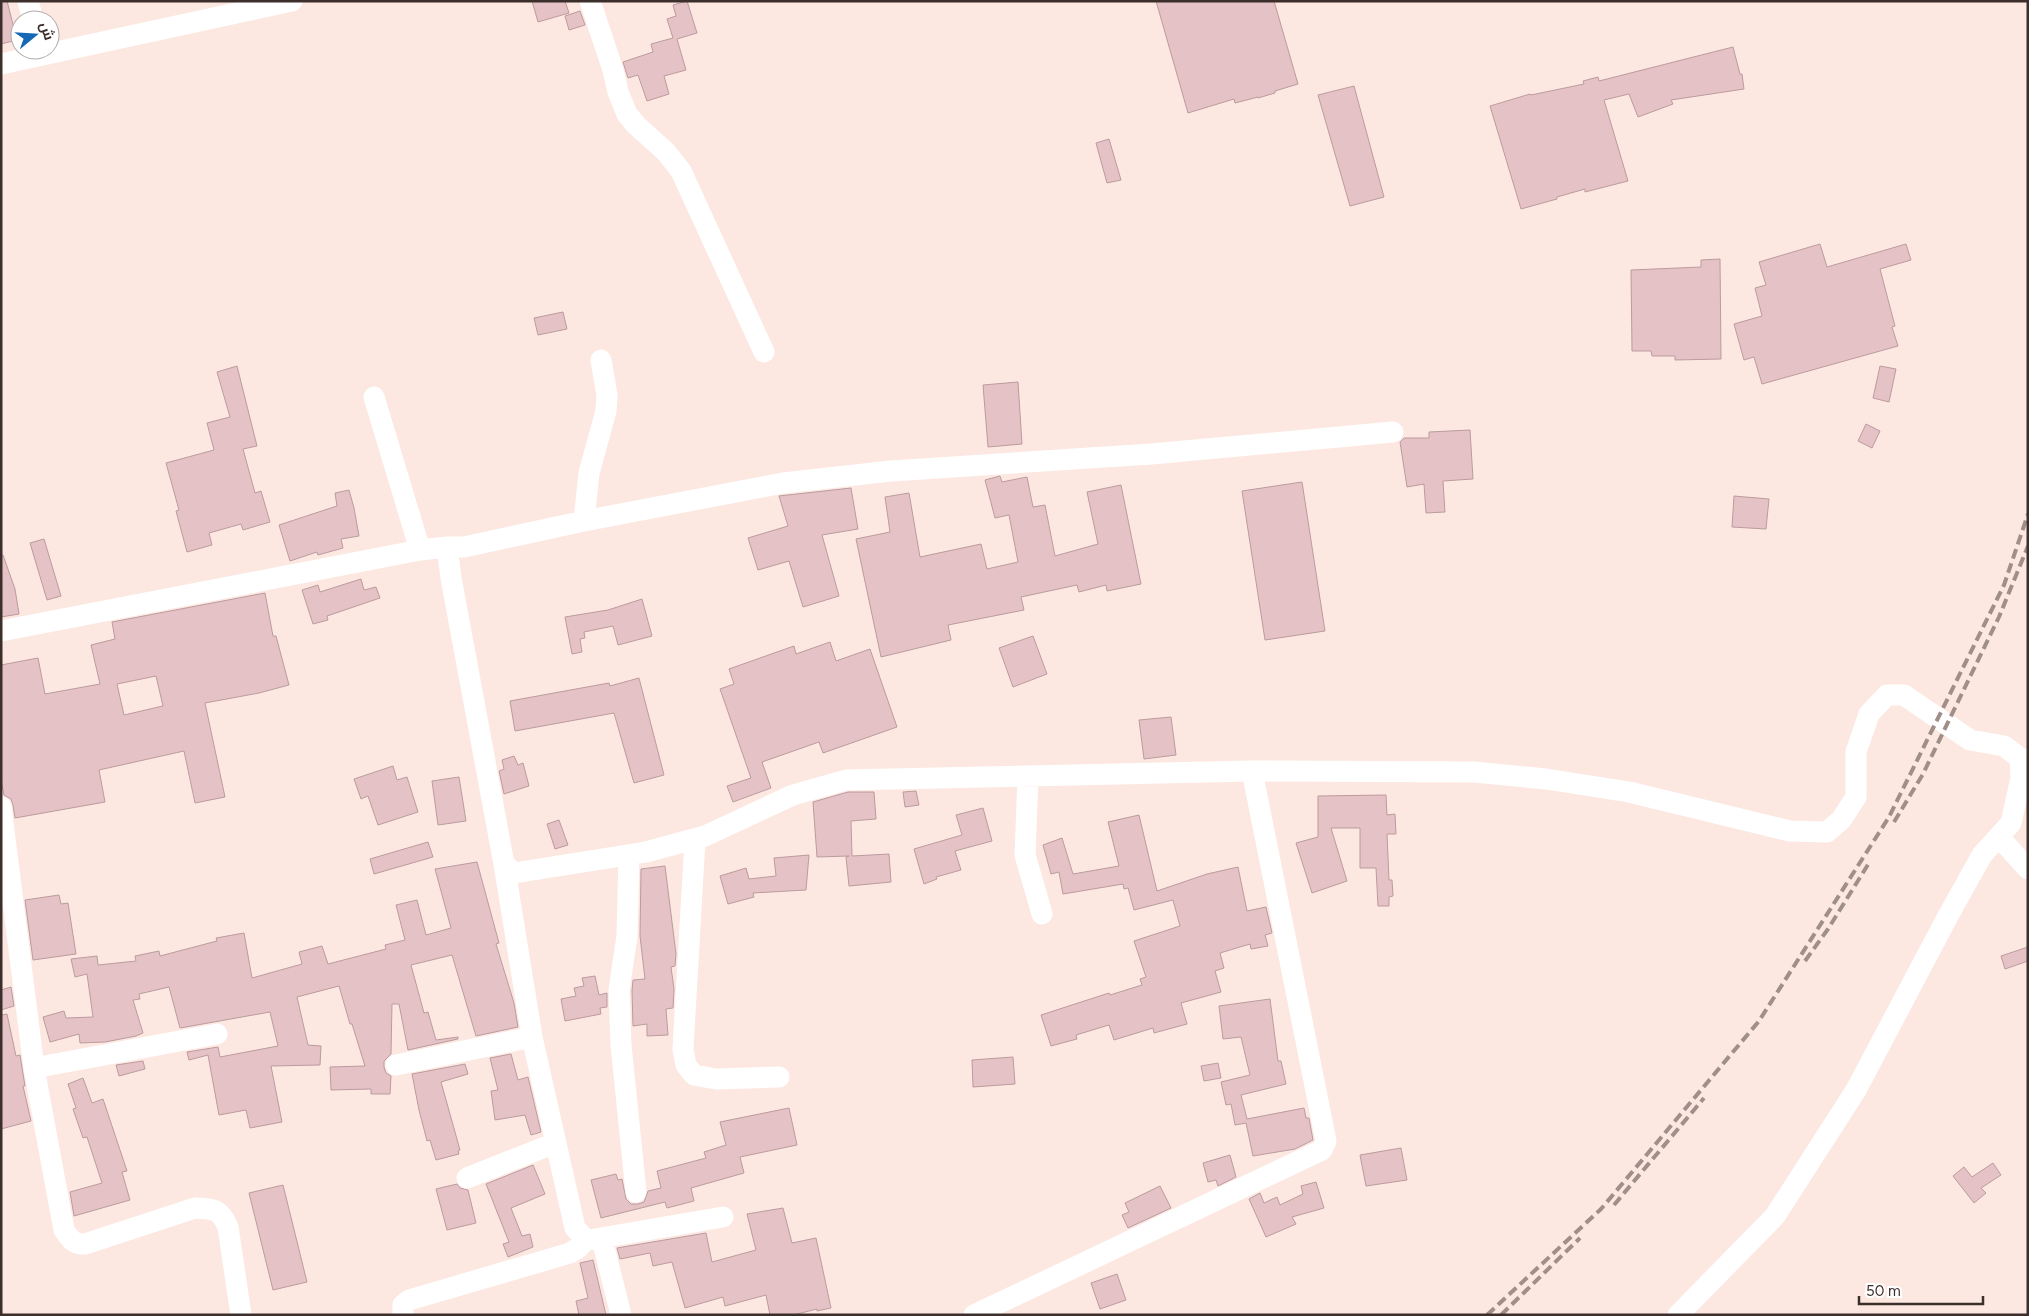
<svg xmlns="http://www.w3.org/2000/svg" width="2029" height="1316" font-family="Figtree,Cairo,sans-serif">
<rect width="100%" height="100%" fill="#fce8e1"/>
<path fill="#e4c2c6" stroke="#bc9b9f" fill-rule="evenodd" d="M1,1H7L17,40L1,44Z
M532,1H565L569,13L538,22Z
M687,1L697,33L677,39L686,70L664,76L669,94L647,101L638,75L628,78L623,62L653,52L651,44L673,38L667,19L676,16L673,5Z
M1156,1H1274L1298,84L1275,91V93L1258,98V97L1235,103L1234,99L1188,113Z
M580,11L585,25L569,30L565,16Z
M1733,47L1740,74H1742L1744,89L1671,100L1673,104L1638,117L1629,94L1604,100L1628,181L1585,192V189L1557,197V199L1521,209L1490,106L1530,94L1531,95L1584,84L1583,81L1598,77L1599,81Z
M1354,86L1384,197L1350,206L1318,95Z
M1109,139L1121,180L1107,183L1096,143Z
M1820,244L1827,267L1906,244L1911,260L1880,269L1895,326L1892,327L1898,346L1762,384L1754,357L1744,360L1734,324L1762,316L1755,288L1766,285L1759,262Z
M1720,259L1721,359L1675,360V356H1652L1651,351H1632L1631,270L1701,267V260Z
M563,312L567,329L538,335L534,318Z
M237,366L257,446L243,449L255,493L261,491L270,522L243,530L241,524L209,533L212,545L187,552L176,511L179,510L166,463L214,450L207,423L230,417L217,372Z
M1880,366L1896,369L1889,402L1873,398Z
M1018,382L1022,444L988,447L983,385Z
M1866,424L1880,431L1872,448L1858,441Z
M1470,430L1473,479L1443,481L1445,512L1426,513L1424,484L1407,487L1400,442L1404,438H1429V432Z
M1000,476L1002,482L1027,477L1033,507L1045,505L1055,556L1098,544L1087,492L1121,485L1141,584L1107,591L1106,585L1079,592L1077,585L1021,597L1024,610L948,625L951,640L881,657L856,539L890,532L885,497L909,493L920,557L981,544L987,569L1018,562L1009,515L995,518L985,480Z
M1302,482L1325,631L1265,640L1242,491Z
M851,488L858,529L822,535L839,596L803,607L789,561L758,570L748,538L788,526L779,496Z
M349,490L354,508L359,536L341,539L343,548L318,555L317,552L290,561L279,525L337,506L335,493Z
M1734,496L1769,499L1766,529L1732,527Z
M44,539L61,596L47,600L30,543Z
M3,555L15,589L19,614L1,617V556Z
M361,579L364,590L376,587L380,598L327,616L328,620L313,624L302,590L318,585L320,592Z
M265,593L273,636H276L289,685L259,693L205,703L225,797L195,803L184,751L99,770L105,802L15,818L13,805L11,799L4,795L1,780V665L38,658L45,694L100,684L91,645L115,639L112,622ZM156,676L163,706L124,715L117,684Z
M642,599L652,636L618,645L613,626L584,632L585,638L580,639L582,652L572,654L565,617L608,610Z
M1033,636L1047,674L1013,687L999,648Z
M830,642L836,661L870,649L897,727L823,753L819,742L762,762L771,788L733,802L727,786L751,778L720,689L734,684L729,669L794,646L796,654Z
M639,678L664,775L634,783L614,713L515,731L510,701L609,683L610,686Z
M1171,717L1176,755L1144,759L1139,720Z
M514,756L518,765L523,763L529,786L504,794L499,771L504,769L502,760Z
M393,766L397,780L407,777L418,812L378,825L368,796L361,799L354,779Z
M459,777L466,821L438,825L432,781Z
M916,791L919,805L905,807L903,792Z
M848,792H874L876,819L851,821L852,856L889,854L891,882L849,886L846,857L849,856L817,857L813,802Z
M1386,795L1387,815L1395,814L1396,834H1387L1389,880H1392L1393,896L1389,897V906H1378L1376,868H1360V828H1331L1347,881L1312,893L1296,843L1318,837V796Z
M983,808L992,841L955,851L961,870L936,877L937,879L924,884L914,849L962,835L956,815Z
M1139,815L1157,891L1207,874L1238,867L1247,911L1266,907L1272,933L1265,935L1268,946L1251,949L1250,944L1220,953L1224,968L1215,971L1221,992L1181,1003L1187,1024L1154,1033L1153,1028L1114,1040L1109,1025L1076,1035L1077,1039L1051,1046L1041,1015L1109,993L1110,995L1142,985L1140,979L1146,977L1134,941L1180,926L1173,900L1134,910L1128,888L1124,889L1123,884L1063,894L1059,872L1051,874L1043,845L1062,838L1073,874L1119,866L1108,822Z
M559,820L568,845L555,849L547,824Z
M428,842L433,857L374,874L370,859Z
M809,855L806,890L753,893L754,897L728,904L720,876L746,868L749,879L776,876L774,858Z
M477,862L499,943L496,944L514,1003L518,1027L476,1036L452,955L411,965L424,1013L428,1012L436,1040L458,1037V1039L408,1050L399,1004H392L391,1054L384,1061V1067L386,1073L391,1076L390,1094H371V1089L331,1090L330,1067L365,1066L352,1024H350L339,986L297,997L308,1045L321,1046L320,1065L271,1066L282,1122L250,1128L246,1110L219,1115L208,1055L189,1060L187,1052L218,1047L220,1057L278,1046L270,1012L180,1028L169,987L139,994L140,999L133,1000L143,1033L136,1036L105,1042L80,1043L79,1034L50,1042L43,1017L64,1011L66,1018L93,1017L87,974L75,977L71,959L97,956L98,965L136,961L135,956L159,951L160,956L217,941L216,938L244,933L252,978L302,964L299,952L322,946L328,964L386,949L385,945L405,940L396,905L417,900L426,935L451,928L435,869Z
M665,866L676,954L675,966L671,967L674,989L673,1008L666,1009L668,1035L647,1036V1024L633,1026L632,991L633,980L645,979L640,936L641,869Z
M59,895L61,904L68,903L76,954L33,960L25,900Z
M2028,947V961L2005,969L2001,956Z
M595,976L599,995L607,993V1007L600,1008L601,1014L565,1021L561,999L576,996L574,988L584,986L582,978Z
M11,987L14,1006L1,1010V990Z
M1270,999L1278,1061H1281L1286,1084L1241,1095L1247,1119L1304,1108L1306,1118H1309L1313,1140L1295,1149L1253,1156L1246,1123L1235,1125L1231,1104L1226,1105L1221,1082L1250,1075L1241,1037L1223,1039L1219,1006Z
M7,1014L16,1056L20,1055L25,1086H23L31,1121L1,1129V1015Z
M511,1054L518,1080L528,1077L541,1132L531,1135L525,1115L495,1120L491,1091L498,1090L490,1058Z
M1013,1057L1015,1084L973,1087L972,1060Z
M143,1061L145,1069L119,1076L116,1065Z
M1218,1063L1221,1078L1204,1081L1201,1066Z
M465,1064L468,1074L441,1082L460,1150L458,1151L459,1154L436,1160L430,1140L427,1141L419,1110L412,1074Z
M83,1078L92,1103L103,1099L127,1171L122,1172L130,1200L74,1216L70,1192L102,1183L87,1137L83,1138L73,1109L76,1108L68,1084Z
M789,1108L797,1145L740,1157L744,1173L691,1188L694,1201L667,1208L665,1202L601,1218L591,1180L616,1174L618,1180L622,1179L626,1199L631,1204H638L644,1202L648,1191L661,1188L657,1171L706,1158L704,1152L726,1145L720,1122Z
M1401,1148L1407,1180L1366,1186L1360,1155Z
M1230,1155L1236,1177L1218,1186L1216,1180L1208,1182L1203,1163Z
M1993,1163L2001,1175L1981,1188L1986,1193L1974,1203L1953,1176L1964,1167L1972,1177Z
M533,1165L545,1194L511,1208L522,1236L530,1234L533,1247L508,1257L503,1244L509,1242L486,1184Z
M1316,1182L1324,1208L1292,1217L1296,1224L1266,1237L1249,1199L1260,1193L1264,1203L1277,1197L1280,1205L1303,1194L1301,1186Z
M457,1184L460,1188L468,1190L476,1223L447,1230L436,1189Z
M283,1185L307,1282L273,1290L249,1193Z
M1160,1186L1171,1208L1128,1228L1122,1215L1129,1212L1125,1203Z
M783,1208L792,1243L816,1238L831,1308L817,1311V1309L793,1315H770L766,1295L725,1306L723,1297L685,1308L672,1262L653,1266L650,1253L620,1259L617,1248L706,1233L712,1262L756,1250L747,1214Z
M593,1260L606,1315H579L576,1301L588,1298L580,1263Z
M1117,1274L1126,1300L1100,1309L1091,1283Z"/>
<g fill="none" stroke-linecap="round" stroke-linejoin="round">
<path stroke="#fff" stroke-width="21" d="M28,1L33,20
M590,1L613,70L618,92L627,114L636,125L666,152L681,171L764,352
M1,64L292,1
M374,397L420,550
M584,521L589,473L606,411L607,395L601,360
M447,547H464L584,521L783,483L891,471L1151,454L1393,432
M1,631L420,550L447,547L451,578L504,864L514,873L646,852L705,836L793,795L846,780L1252,771L1474,772L1546,779L1629,792L1790,831L1827,832L1841,820L1856,797V752L1869,714L1887,695H1904L1970,740L2004,746L2020,758L2021,778L2011,823L1982,855L1948,916L1856,1090L1775,1216L1678,1315
M1028,777L1025,855L1042,914
M1,807L34,1068L64,1230C70,1239 74,1245 85,1244L195,1208C215,1209 220,1209 228,1227L241,1315
M1999,837L2028,869
M695,839L683,1049L686,1065L694,1075L716,1079L779,1077
M629,855L627,936L619,990L621,1045L636,1192
M504,864L532,1037L575,1228L586,1240H589L723,1217
M396,1065L532,1037
M34,1068L217,1034
M467,1178L555,1143
M602,1239L621,1315
M403,1315V1305L409,1300L570,1253L578,1248L586,1240
M974,1315L1322,1150L1326,1141L1252,771"/>
<path stroke="#a08f89" stroke-width="4" stroke-dasharray="10 5" stroke-linecap="butt" d="M1894,822L1923,774L1999,617L2028,546
M1805,961L1828,929L1869,863
M1614,1205L1704,1098
M1487,1315L1601,1209L1759,1021L1889,817L2004,585L2028,514
M1501,1315L1580,1238"/>
</g>
<rect width="2029" height="1316" fill="none" stroke="#3c2f2b" stroke-width="5"/>
<g transform="translate(35 35) rotate(72)"><circle r="24" fill="#ffffff" stroke="#b1acaa"/>
<path d="M0-4L9 19L0 12L-9 19Z" fill="#1668b6"/>
<text y="-8" font-size="14" font-weight="bold" text-anchor="middle" fill="#3c2f2b">ش</text>
</g>
<path d="M1859 1296v8h124v-8" fill="none" stroke="#3c2f2b" stroke-width="2.5"/>
<text x="1866" y="1296" font-size="15" fill="#3c2f2b" stroke="#ffffff" stroke-width="4" paint-order="stroke">50 m</text>
</svg>
